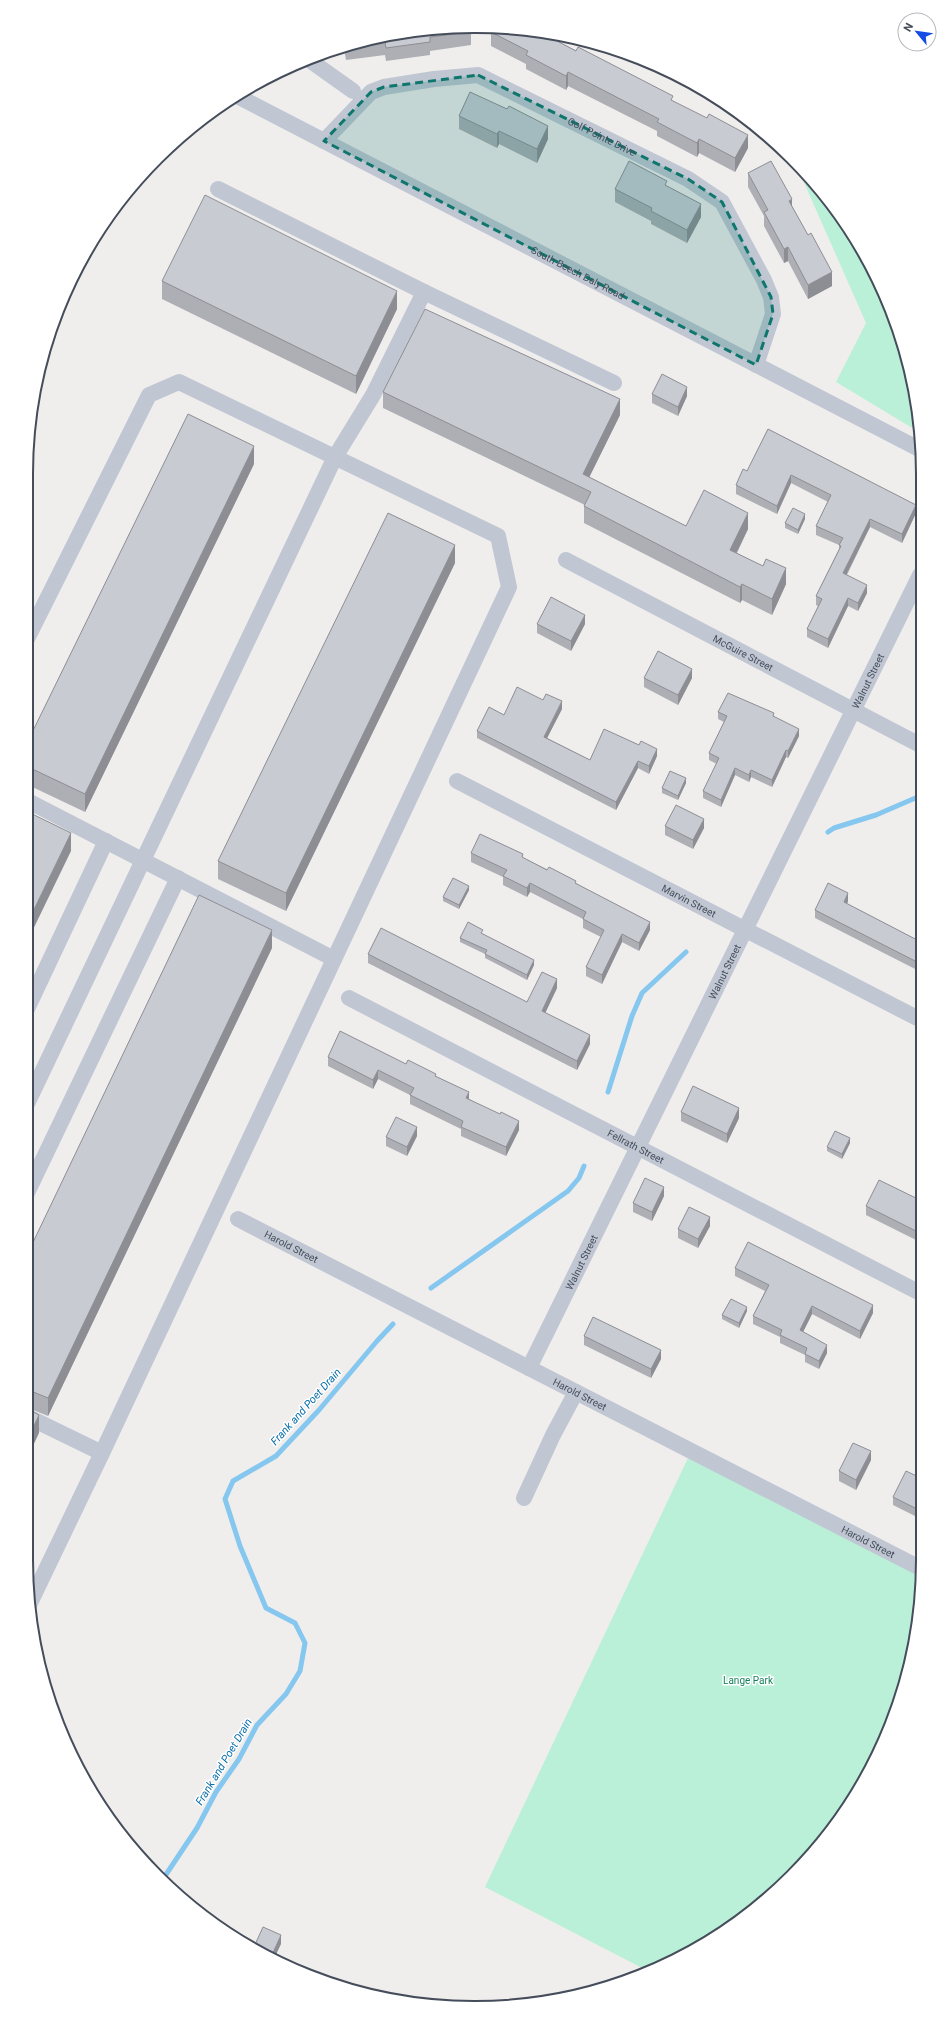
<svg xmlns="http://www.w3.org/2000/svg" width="949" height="2034" font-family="Roboto,sans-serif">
<rect width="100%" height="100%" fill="#f0eeed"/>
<path fill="#baf0d8" d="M620,52L646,60L748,120Z
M798,169L830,201L889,303L919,416V432L836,382L866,323Z
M688,1458L921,1576L914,1647L889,1731L863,1784L812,1855L748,1915L699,1948L648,1971L485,1887Z"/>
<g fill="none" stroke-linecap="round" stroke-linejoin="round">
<path stroke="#85c7ee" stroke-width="5" d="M828,832L834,828L876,815L920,796
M608,1092L632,1016L642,993L686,952
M431,1288L568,1191L579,1178L584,1166
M163,1879L197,1828L216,1792L239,1759L257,1725L286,1694L300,1671L305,1643L295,1623L266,1608L240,1546L225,1499L233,1481L276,1456L319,1410L377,1341L393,1324"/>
<g stroke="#c0c7d3" stroke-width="16">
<path d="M308,59L353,91"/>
<path id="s1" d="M237,96L919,449"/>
<path id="s2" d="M324,141L371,92L384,87L434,79L478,75L688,179L722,202L764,280L771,297L773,314L756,365"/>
<path d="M424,292L614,383"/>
<path id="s3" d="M566,560L920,745"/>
<path d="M26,641L149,395L179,382L498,536L509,587L102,1453L30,1603"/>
<path id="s4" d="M457,781L921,1020"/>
<path d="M26,800L334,959"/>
<path id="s5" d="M349,998L922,1294"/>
<path d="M26,1011L106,841"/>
<path d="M26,1106L335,457L373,395L424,292L218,189"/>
<path d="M26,1195L178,878"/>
<path id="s6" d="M238,1219L922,1569"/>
<path id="s7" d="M529,1368L920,575"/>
<path d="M26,1416L102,1453"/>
<path d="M524,1498L553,1435L576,1392"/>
</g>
</g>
<path fill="#adafb5" d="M471,32V45L430,51V55L386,61L385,55L346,60L344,48L387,35Z
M491,32L542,33L673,101L748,148L735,172L699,153L697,157L657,136V131L568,86L566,90L526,69V64L491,46Z
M459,116L548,139L537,163L499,144L497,148L459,129Z
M748,173L792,206L832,286L808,299L788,261L784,263L764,226V216L748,187Z
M667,186L701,217L687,243L651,224V221L615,202V189Z
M162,281L397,309L356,394L162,299Z
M383,392L620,415L589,477L686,526L748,529L737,553L786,584L772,615L742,600L740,603L584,523V506L585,505L383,408Z
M652,394L687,396L678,416L652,403Z
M768,429L916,513L902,543L870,527L847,575L867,593L858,611L848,606L828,648L807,637V629L818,606L816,605V596L839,549V545L816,535V526L828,502L791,483L777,514L736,494V485L747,471Z
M254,464L85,812L26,784V745Z
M805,519L798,534L785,528V523Z
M455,563L286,911L218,879V861Z
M537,624H585L571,651L537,633Z
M644,678H692L678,705L644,687Z
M562,709L547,738L590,760L657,756L649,774L638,768L616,810L477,738V731Z
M718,712L774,716L799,736L788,758L786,757L772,787L751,777L749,782L735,775L721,807L703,798V791L717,764L709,760V753L724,722L718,719Z
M686,783L678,800L662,793V788Z
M665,826L704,828L693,849L665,835Z
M471,853L523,858L576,883L650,930L639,951L622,942L602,984L586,976V967L601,937L583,928V919L530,892L527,897L503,885V877L471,862Z
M469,890L459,909L443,901V897Z
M848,901L847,904L921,942V972L815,918V910Z
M483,934L534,965L527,980L485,958V954L460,942V938Z
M272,948L48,1416L26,1407V1257Z
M368,954L527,1002L557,988L545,1013L590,1044L577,1070L368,963Z
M328,1057L406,1064L436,1076L469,1099L519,1130L506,1156L461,1136V1129L410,1104V1095L378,1079L373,1089L328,1066Z
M681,1112L739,1118L727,1143L681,1121Z
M417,1136L407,1156L386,1146V1137Z
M850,1143L842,1159L827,1151V1147Z
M664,1196L652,1221L633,1212V1203Z
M922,1201V1243L866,1215V1206Z
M710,1226L698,1248L678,1238V1229Z
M735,1268L873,1313L860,1339L812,1314L803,1332L827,1353L819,1369L805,1362V1355L780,1343V1337L753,1324V1316L765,1291L735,1276Z
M747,1311L739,1328L722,1319V1315Z
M584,1336L661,1359L651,1378L584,1345Z
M871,1460L856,1490L839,1481V1471Z
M923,1479V1520L893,1505V1497Z"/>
<path fill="#8d8e94" d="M568,72V86L566,90V76Z
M548,126V139L537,163V149Z
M499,131V144L497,148V134Z
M748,135V148L735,172V158Z
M699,139V153L697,157V143Z
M792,199V212L789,201Z
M701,204V217L687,243V230Z
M788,247V261L784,263V249Z
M832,272V286L808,299V285Z
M397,291V309L356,394V376Z
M687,387V396L678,416V407Z
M620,399V415L584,488L583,474Z
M254,446V464L85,812V794Z
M791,475V483L777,514V506Z
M916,505V513L902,543V534Z
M748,513V529L730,566V550Z
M805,514V519L798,534V530Z
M870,519V527L843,581V573Z
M455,545V563L286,911V893Z
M786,568V584L772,615V599Z
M742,584V600L740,603V587Z
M867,585V593L858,611V603Z
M848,598V606L828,648V639Z
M585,615V624L571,651V641Z
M692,669V678L678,705V695Z
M562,701V709L544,744V737Z
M799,729V736L788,758V751Z
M657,749V756L649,774V766Z
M786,750V757L772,787V780Z
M638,761V768L616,810V802Z
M735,768V775L721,807V800Z
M751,770V777L749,782V775Z
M686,778V783L678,800V796Z
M704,819V828L693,849V840Z
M71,833V851L26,944V926Z
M530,883V892L527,897V888Z
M469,886V890L459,909V905Z
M848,893V901L844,911V902Z
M650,922V930L639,951V943Z
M272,930V948L48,1416V1398Z
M622,934V942L602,984V975Z
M534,960V965L527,980V975Z
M557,979V988L542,1020V1011Z
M590,1035V1044L577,1070V1061Z
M378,1070V1079L373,1089V1080Z
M469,1092V1101L466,1098Z
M739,1108V1118L727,1143V1134Z
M519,1121V1130L506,1156V1147Z
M417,1127V1136L407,1156V1147Z
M850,1138V1143L842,1159V1154Z
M664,1187V1196L652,1221V1212Z
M710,1217V1226L698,1248V1239Z
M873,1305V1313L860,1339V1331Z
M812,1306V1314L800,1338V1330Z
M747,1307V1311L739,1328V1323Z
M827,1345V1353L819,1369V1361Z
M661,1350V1359L651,1378V1369Z
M39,1415V1433L26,1461V1443Z
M871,1451V1460L856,1490V1480Z
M281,1935V1944L274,1959L271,1957Z"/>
<path fill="#c9cbd3" stroke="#8d8e94" d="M470,26L471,32L430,37V42L386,48L385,42L347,47L387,35Z
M493,28L540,32L576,51L578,47L673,96L671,100L707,118L709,114L748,135L735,158L699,139L697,143L657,122L659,119L568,72L566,76L526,55L528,51L491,32Z
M470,92L507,109L509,106L548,126L537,149L499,131L497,134L459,116Z
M629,161L667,181L665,185L701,204L687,230L651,211L652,208L615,189Z
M771,161L792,199L789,201L808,235L811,233L832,272L808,285L788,247L784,249L764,212L768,210L748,173Z
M205,195L397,291L356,376L162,281Z
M425,309L620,399L583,474L686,526L704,490L748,513L730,550L763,566L766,559L786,568L772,599L742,584L740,587L584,506L591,492L383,392Z
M662,374L687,387L678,407L652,394Z
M188,414L254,446L85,794L26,766V745Z
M768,429L916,505L902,534L870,519L843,573L867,585L858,603L848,598L828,639L807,629L822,599L816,596L841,546L839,545L843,538L816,526L831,495L791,475L777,506L736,485L743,469L747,471Z
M793,508L805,514L798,530L785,523Z
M388,513L455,545L286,893L218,861Z
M551,597L585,615L571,641L537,624Z
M658,651L692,669L678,695L644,678Z
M517,687L543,700L546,694L562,701L544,737L590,760L604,729L639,745L641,741L657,749L649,766L638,761L616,802L477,731L489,707L504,715Z
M728,693L774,713L773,716L799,729L788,751L786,750L772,780L751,770L749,775L735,768L721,800L703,791L719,758L709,753L727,716L718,712Z
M670,771L686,778L678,796L662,788Z
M676,805L704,819L693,840L665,826Z
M26,811L71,833L26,926Z
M480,834L523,854L522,857L547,870L549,867L576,881L575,883L650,922L639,943L622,934L602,975L586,967L604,930L583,919L586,912L530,883L527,888L503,876L507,870L471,853Z
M453,878L469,886L459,905L443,897Z
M828,883L848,893L844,902L921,942V964L815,910Z
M199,895L272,930L48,1398L26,1389V1257Z
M468,922L483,930L481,933L534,960L527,975L485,954L487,950L460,938Z
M381,928L527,1002L542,972L557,979L542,1011L590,1035L577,1061L368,954Z
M340,1031L406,1064L408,1060L436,1074L435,1076L469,1092L466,1098L500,1114L501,1112L519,1121L506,1147L461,1127L463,1121L410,1095L414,1088L378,1070L373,1080L328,1057Z
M693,1086L739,1108L727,1134L681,1112Z
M396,1117L417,1127L407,1147L386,1137Z
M835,1131L850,1138L842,1154L827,1147Z
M645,1178L664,1187L652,1212L633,1203Z
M879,1180L922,1201V1234L866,1206Z
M689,1207L710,1217L698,1239L678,1229Z
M748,1242L873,1305L860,1331L812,1306L800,1330L827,1345L819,1361L805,1354L807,1348L780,1335L782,1330L753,1316L769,1285L735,1268Z
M731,1299L747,1307L739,1323L722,1315Z
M593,1317L661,1350L651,1369L584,1336Z
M26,1408L39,1415L26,1443Z
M853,1443L871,1451L856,1480L839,1471Z
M906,1471L923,1479V1512L893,1497Z
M263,1927L281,1935L271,1957L253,1949Z"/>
<path fill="#0f766e" fill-opacity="0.2" stroke="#0f766e" stroke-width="3" stroke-dasharray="8 5" stroke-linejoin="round" d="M478,75L688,179L722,202L771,297L773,314L756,365L324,141L371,92L384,87Z"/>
<g text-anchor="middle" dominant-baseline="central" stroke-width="3" stroke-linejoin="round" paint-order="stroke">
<g font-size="10" fill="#454d5b" stroke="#fff">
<text stroke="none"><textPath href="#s2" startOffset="315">Golf Pointe Drive</textPath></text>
<text stroke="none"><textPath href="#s1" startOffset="384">South Beech Daly Road</textPath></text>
<text stroke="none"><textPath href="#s3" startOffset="200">McGuire Street</textPath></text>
<text stroke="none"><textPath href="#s7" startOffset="766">Walnut Street</textPath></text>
<text stroke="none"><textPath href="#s4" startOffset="261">Marvin Street</textPath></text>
<text stroke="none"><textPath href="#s7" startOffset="442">Walnut Street</textPath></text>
<text stroke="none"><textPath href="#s5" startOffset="323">Fellrath Street</textPath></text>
<text stroke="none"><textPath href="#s6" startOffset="60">Harold Street</textPath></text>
<text stroke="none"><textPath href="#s7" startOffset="118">Walnut Street</textPath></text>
<text stroke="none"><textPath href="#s6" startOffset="384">Harold Street</textPath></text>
<text stroke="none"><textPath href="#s6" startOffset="708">Harold Street</textPath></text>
</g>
<g font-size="10" fill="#147f5b" stroke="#fff">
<text x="748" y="1680">Lange Park</text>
</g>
<g font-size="11" font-style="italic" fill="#086eab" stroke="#fff">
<text transform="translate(306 1407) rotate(-48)">Frank and Poet Drain</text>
<text transform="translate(224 1762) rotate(-59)">Frank and Poet Drain</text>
</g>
</g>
<path d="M0 0H949V2034H0ZM474 33H475A441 441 0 0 1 916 474V1560A441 441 0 0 1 475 2001H474A441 441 0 0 1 33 1560V474A441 441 0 0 1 474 33Z" fill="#fff" fill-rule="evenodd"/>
<path fill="none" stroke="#454d5b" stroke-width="2" d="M474 33H475A441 441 0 0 1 916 474V1560A441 441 0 0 1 475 2001H474A441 441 0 0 1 33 1560V474A441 441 0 0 1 474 33Z"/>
<g transform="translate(917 32) rotate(299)"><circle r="19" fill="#ffffff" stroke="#b5b8bd"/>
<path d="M0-3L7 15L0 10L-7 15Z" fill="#144ce4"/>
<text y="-6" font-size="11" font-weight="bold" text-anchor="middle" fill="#454d5b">N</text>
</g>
</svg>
